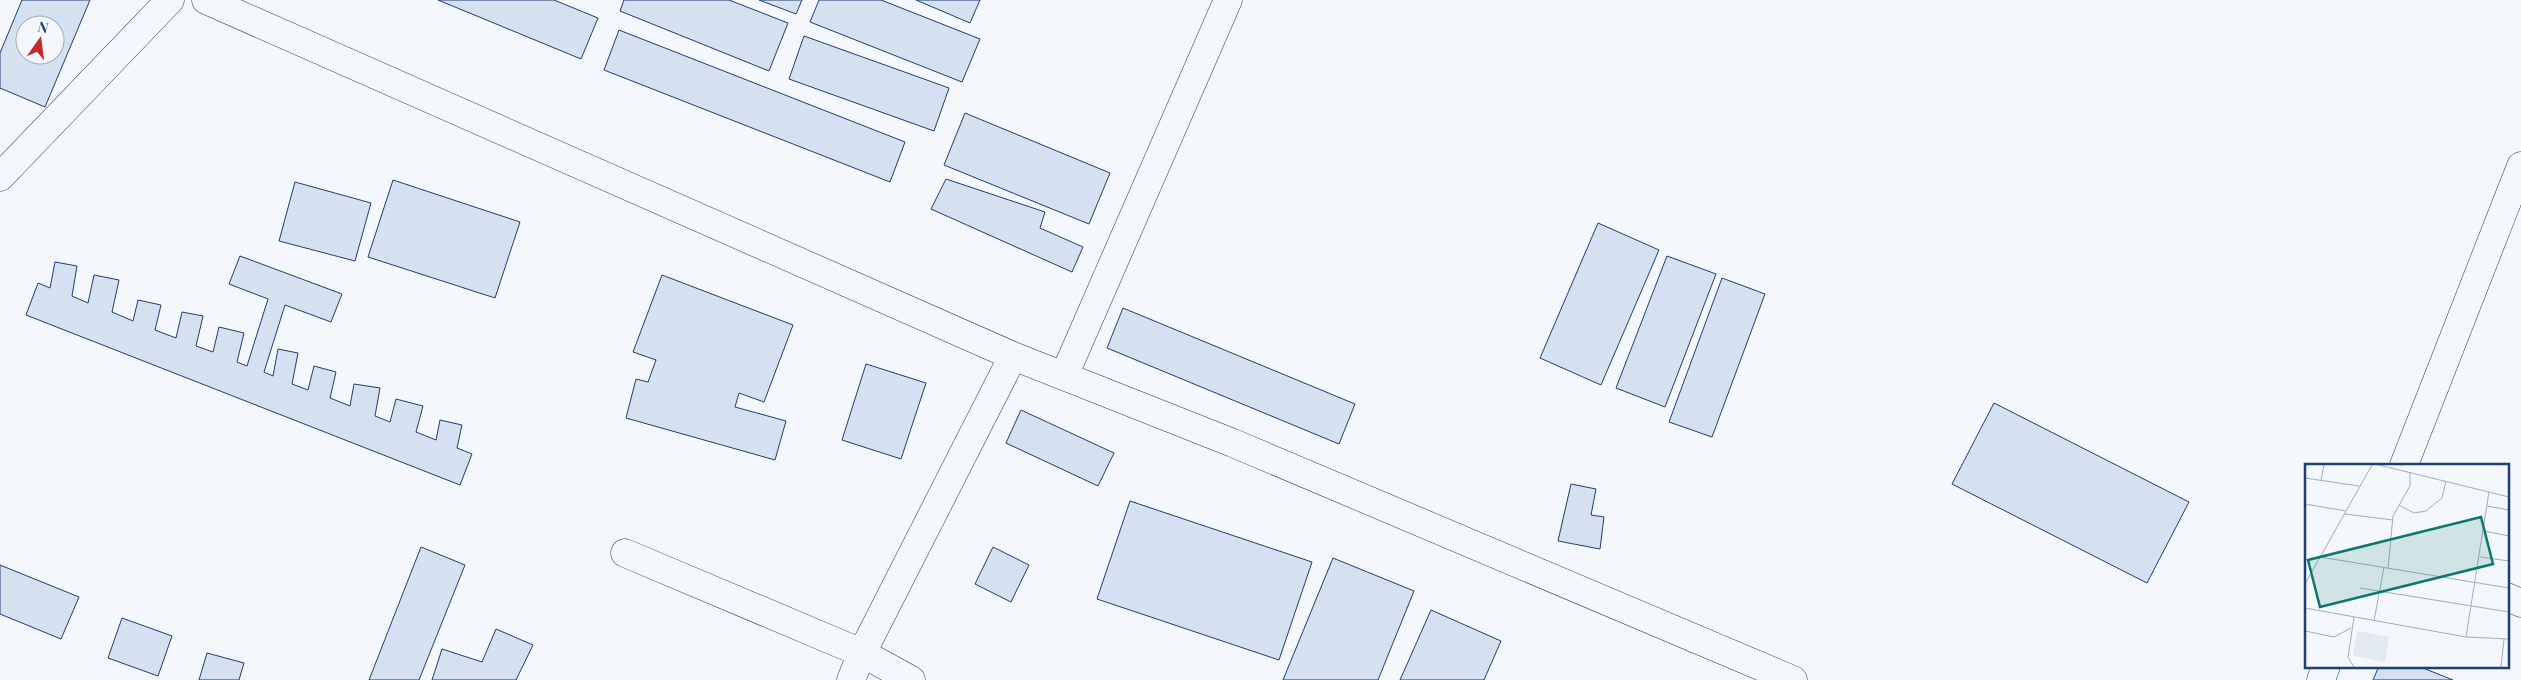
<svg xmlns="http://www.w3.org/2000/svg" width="2521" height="680" font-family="'Playfair Display',serif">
<rect width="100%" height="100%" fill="#f4f7fb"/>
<path fill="#d5e0f0" stroke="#1d3f73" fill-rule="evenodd" d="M22,0H90L45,107L0,88V53ZM25,25H55V55H25Z
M438,0H554L598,18L581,59Z
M624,0H729L788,23L769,71L620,11Z
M759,0H802L796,14Z
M819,0H881L980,39L962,82L810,22Z
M916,0H980L970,23Z
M619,30L905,142L890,182L604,70Z
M804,36L949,88L934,131L789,79Z
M965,113L1110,173L1089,224L944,165Z
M946,179L1045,212L1040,228L1083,247L1072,272L931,209Z
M393,180L520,222L495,298L368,257Z
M295,182L371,203L355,261L279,241Z
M1598,223L1659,250L1601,385L1540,358Z
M240,256L342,294L331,322L285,305L264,372L273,376L278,349L298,353L292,384L308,390L314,366L336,372L330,398L350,406L354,384L380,388L375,416L390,422L396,399L423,406L416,432L436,440L440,420L462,425L457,448L472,454L460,485L26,315L38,283L50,288L55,262L77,266L72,296L88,303L94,275L119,280L112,312L133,321L138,300L161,305L155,330L176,338L182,312L203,316L196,346L213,352L219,327L244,333L237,362L247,366L268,299L229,284Z
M1667,256L1716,274L1665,407L1616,388Z
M662,275L793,325L764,402L739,393L735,407L786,421L775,460L626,418L636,379L648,382L656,360L633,352Z
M1722,278L1765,294L1712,437L1669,422Z
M1123,308L1355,404L1339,444L1107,348Z
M866,364L926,383L901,459L842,440Z
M1994,403L2189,502L2147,583L1952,484Z
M1021,410L1114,453L1098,486L1006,443Z
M1571,484L1596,489L1591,515L1604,517L1600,549L1558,541Z
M1130,501L1312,562L1279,660L1097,599Z
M421,547L465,565L419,680H369Z
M993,547L1029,565L1011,602L975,584Z
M1333,558L1414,591L1378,680H1283Z
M0,565L79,597L61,639L0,614Z
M1431,610L1501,641L1484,680H1400Z
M122,618L172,636L158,676L108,658Z
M496,629L533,645L516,680H432L442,649L482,662Z
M207,653L244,663L239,680H199Z
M2379,666H2418L2453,680H2373Z"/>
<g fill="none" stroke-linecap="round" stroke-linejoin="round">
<g stroke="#1d3f73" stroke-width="29">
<path id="minor" d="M206,0L1013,356L1233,443L1793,680
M1064,376L1228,0
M2404,465L2521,166
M625,553L862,653L911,680
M2507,597L2521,603
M851,680L862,653L1013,356
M2321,680L2326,666"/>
</g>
<g stroke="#1d3f73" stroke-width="29">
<path id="tertiary" d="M0,177L170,0"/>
</g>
<use href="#minor" stroke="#f4f7fb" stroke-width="28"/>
<use href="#tertiary" stroke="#f4f7fb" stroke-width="28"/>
</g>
<g transform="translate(2305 464)">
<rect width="204" height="204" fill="#f4f7fb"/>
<path d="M52,167L84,173L80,198L48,192Z" fill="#e3e9f0"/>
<path fill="none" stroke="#9eadc5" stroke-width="1" d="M74,1L204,33M0,14L54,22M16,16L19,1M0,40L41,47M94,41L109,49L121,47L137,34L141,17M182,42L204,46M40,50L88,56M179,67L204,72M15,93L204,124M175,93L204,97M83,104L88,52L105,22V8M0,120L67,1M55,124L204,148M0,144L161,173L204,175M49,153L43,193L49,203M69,157L79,103M0,167L29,173L46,164M161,173L184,28M196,203L199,175"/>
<path fill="#0f766e" fill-opacity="0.15" stroke="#0f766e" stroke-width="2.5" d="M176,53L188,100L15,143L3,96Z"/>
<rect width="204" height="204" fill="none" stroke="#1d3f73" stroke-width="2.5"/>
</g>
<g transform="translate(40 40) rotate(14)"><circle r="24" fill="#f4f7fb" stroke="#9eadc5"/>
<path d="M0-4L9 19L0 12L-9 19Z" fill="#c62828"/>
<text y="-8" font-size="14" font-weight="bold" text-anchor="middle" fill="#1d3f73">N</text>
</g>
</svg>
